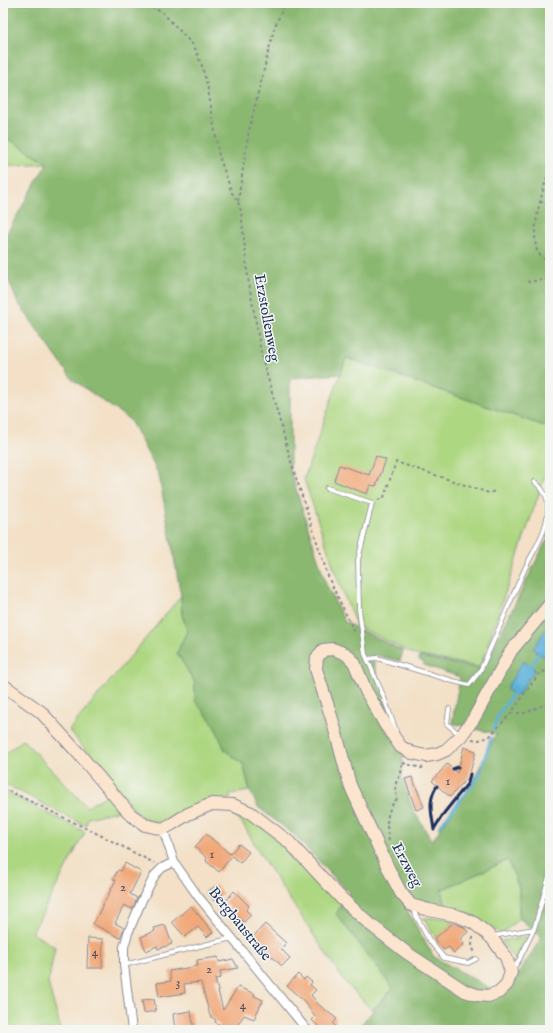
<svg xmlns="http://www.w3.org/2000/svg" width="553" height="1033" font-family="'IM FELL English',serif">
<rect width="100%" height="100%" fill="#f6f6f2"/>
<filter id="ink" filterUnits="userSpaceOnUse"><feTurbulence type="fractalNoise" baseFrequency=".025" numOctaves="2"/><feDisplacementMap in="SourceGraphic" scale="8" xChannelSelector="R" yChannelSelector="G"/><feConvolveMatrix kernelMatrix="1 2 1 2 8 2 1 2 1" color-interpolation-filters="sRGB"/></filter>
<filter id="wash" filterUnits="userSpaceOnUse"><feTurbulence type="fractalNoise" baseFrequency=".012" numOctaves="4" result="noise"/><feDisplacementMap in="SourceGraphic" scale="16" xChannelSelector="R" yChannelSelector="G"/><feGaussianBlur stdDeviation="0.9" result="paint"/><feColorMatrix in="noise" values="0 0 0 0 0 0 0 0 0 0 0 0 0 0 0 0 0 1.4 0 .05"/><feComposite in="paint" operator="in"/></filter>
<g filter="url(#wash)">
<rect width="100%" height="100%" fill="#f3e0c6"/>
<path fill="#aed782" stroke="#648370" d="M3,137L15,143L47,163L3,166Z
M346,357L550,428V461L480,667L415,655L356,625L338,580L304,479Z
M181,596L182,614L187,631L177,653L195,683V701L214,724L225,750L243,764L250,791L230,794V799L165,822C153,823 150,821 139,815L69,730Z
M23,740L87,807L107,795L121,810L88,818L86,826L9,786L3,784V755Z
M3,790L85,832L32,933L55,947L48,983L61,1030H3Z
M240,813C281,835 311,872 342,905L337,914L393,988L372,1010L345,982L267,865L241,821L232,815Z
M508,860L519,888V918L502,934L473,916L457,912H448L441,890Z
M423,918H443L455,921L436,938Z
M527,937L515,960L501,941Z"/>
<path fill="#8ab870" stroke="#527467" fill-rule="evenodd" d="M3,3H550V428L346,358L341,374L290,378V470L326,584L345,622L403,651L400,661L376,655L372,656L389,716L403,753L402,778L413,810L432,841L474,779L496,734L452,723L460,677L424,665L423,662L418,659L419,657L483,669L544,545L550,536V1030H356L393,988L336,914L349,893L293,834L258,807L250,791L243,764L225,750L214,724L195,701V683L177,653L187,631L182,614L181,596L159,475L130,420L72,379L17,301L3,266V240L47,163L15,143L3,137ZM508,860L519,888V918L542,937L504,996L434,957L404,905L448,912L441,890Z"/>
<path fill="#5fb1da" stroke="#3d709c" d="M548,626L550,628V648L544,657L533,649Z
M523,661L535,669L517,696L506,689Z"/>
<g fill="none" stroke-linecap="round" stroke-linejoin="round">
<path stroke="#5fb1da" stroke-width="3" d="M529,669L541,650
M494,729L498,715L515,690
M439,827L479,776L491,738"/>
</g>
<g id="blocks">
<path fill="#f1a97a" d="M376,456L386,460L376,486L370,485L367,494L334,481L339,465L369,475Z
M464,747L476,751L469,776L450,797L432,781L447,764L457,773Z
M412,777L424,807L416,810L405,779Z
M206,834L230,854L239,844L249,852L240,863L232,856L219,872L206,861L207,858L195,847Z
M125,863L141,872L130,894L137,898L135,903L132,909L124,905L115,923L124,928L120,938L93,924L116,880L113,879L118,870L121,871Z
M216,885L223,894L214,901L207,892Z
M234,891L249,906L246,910L251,915L244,922L229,908L230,907L225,902Z
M191,906L213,932L207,937L198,927L185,937L172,922Z
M453,923L464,927L468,932L460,939L464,944L454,953L449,947L444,950L434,939Z
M265,924L286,943L281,949L290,958L282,966L252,938Z
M165,925L172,944L158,949L157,946L146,951L141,937L155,931L154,928Z
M88,938L103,939L102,968H87Z
M218,957L219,962L233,959L238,968L220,971L221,978L215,979L223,1010L238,987L255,994L254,996L263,1000L254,1019L244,1015L234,1030H217L220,1025L215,1022L216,1020L210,1016L201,982L184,984L185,993L159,997L157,983L171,981L169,971L198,966L197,960Z
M298,974L304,980L306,977L312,982L310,985L316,990L311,995L318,1004L337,1019L333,1024L340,1030H318L319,1027L312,1020L315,1017L305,1002L287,986Z
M154,999L156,1011L144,1013L142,1000Z
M191,1011L194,1030H175L173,1014Z"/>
</g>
</g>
<g filter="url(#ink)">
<use href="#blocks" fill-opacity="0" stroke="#878892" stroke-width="1"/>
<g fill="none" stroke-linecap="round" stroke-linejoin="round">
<g stroke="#878892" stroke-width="5.5">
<path id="lane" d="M327,488L372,503L358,560L359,609L365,654L383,695L396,731
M367,659L377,658L453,681L469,685L480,671C495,639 508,606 523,573C532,552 548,532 548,508C549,497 543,489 535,482
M449,709L447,724L459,734
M412,908L429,940L444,958L468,963L476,959
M493,936L534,929L550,873
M124,965L232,938
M513,969L519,960L534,929"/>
</g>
<g stroke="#878892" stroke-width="10">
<path id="street" d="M163,829L174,862L197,895L307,1030
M132,1030L124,965V947L128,933L142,900L155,875L162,868L174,862"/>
</g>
<g stroke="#878892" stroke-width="14">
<path id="secondary" d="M3,685L41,712L79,754L130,814L145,825L163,829L172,824L188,814L212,804L233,805L251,813L289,842L341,898L371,925L407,953L465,991L477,995L488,996L499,992L507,984L511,972L506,957L491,937L474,923L458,916L429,910L411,905L401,893L391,874L350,785L332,719L316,669L317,658L323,650L333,649L346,654L354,662L366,691L385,724L401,747L412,753L426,756L437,754L446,750L461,736L474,718L511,651L550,604"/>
</g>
<path stroke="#878892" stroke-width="2" stroke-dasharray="3 3" stroke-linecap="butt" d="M140,3L162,12L194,46L202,66L208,89L219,156L232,193L238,202L241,211L248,278L262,357L292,465L329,579L355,633
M550,166C544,188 530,228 537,250C539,256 544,259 550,262
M238,201L249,130L274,29L285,3
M540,201L550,207
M527,282L550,279
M378,500L384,497L396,462L489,493L495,491
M511,713H525L550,702
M472,739L479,740L489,737L511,713L538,675L550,668
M403,763L421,768L425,767
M3,788L102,836L154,863
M389,841C386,826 385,811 397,799L395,785L401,773L403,761
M473,937L472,945L475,954"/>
<use href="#lane" stroke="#fff" stroke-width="4"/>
<use href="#street" stroke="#fff" stroke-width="8"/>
<use href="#secondary" stroke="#fce5cf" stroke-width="12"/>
<path stroke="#1b2f5e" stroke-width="3" d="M453,769L458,767
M434,829L444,813L468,783L470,774
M434,830C432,814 427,801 437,786"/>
</g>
</g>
<g text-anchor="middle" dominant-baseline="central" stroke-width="3" stroke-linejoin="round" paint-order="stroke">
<g font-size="13" fill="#504e65">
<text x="448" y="781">1</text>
<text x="212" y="854">1</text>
<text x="123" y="887">2</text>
<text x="95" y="952">4</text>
<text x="209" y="969">2</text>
<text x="178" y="982">3</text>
<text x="243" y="1005">4</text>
</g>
<g font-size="15" fill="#1b2f5e" stroke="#f6f6f2">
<text transform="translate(267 318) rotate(80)">Erzstollenweg</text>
<text transform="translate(407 865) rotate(62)">Erzweg</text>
<text transform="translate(240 924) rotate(51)">Bergbaustraße</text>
</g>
</g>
<rect width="553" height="1033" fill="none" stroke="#f6f6f2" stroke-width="16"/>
</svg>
